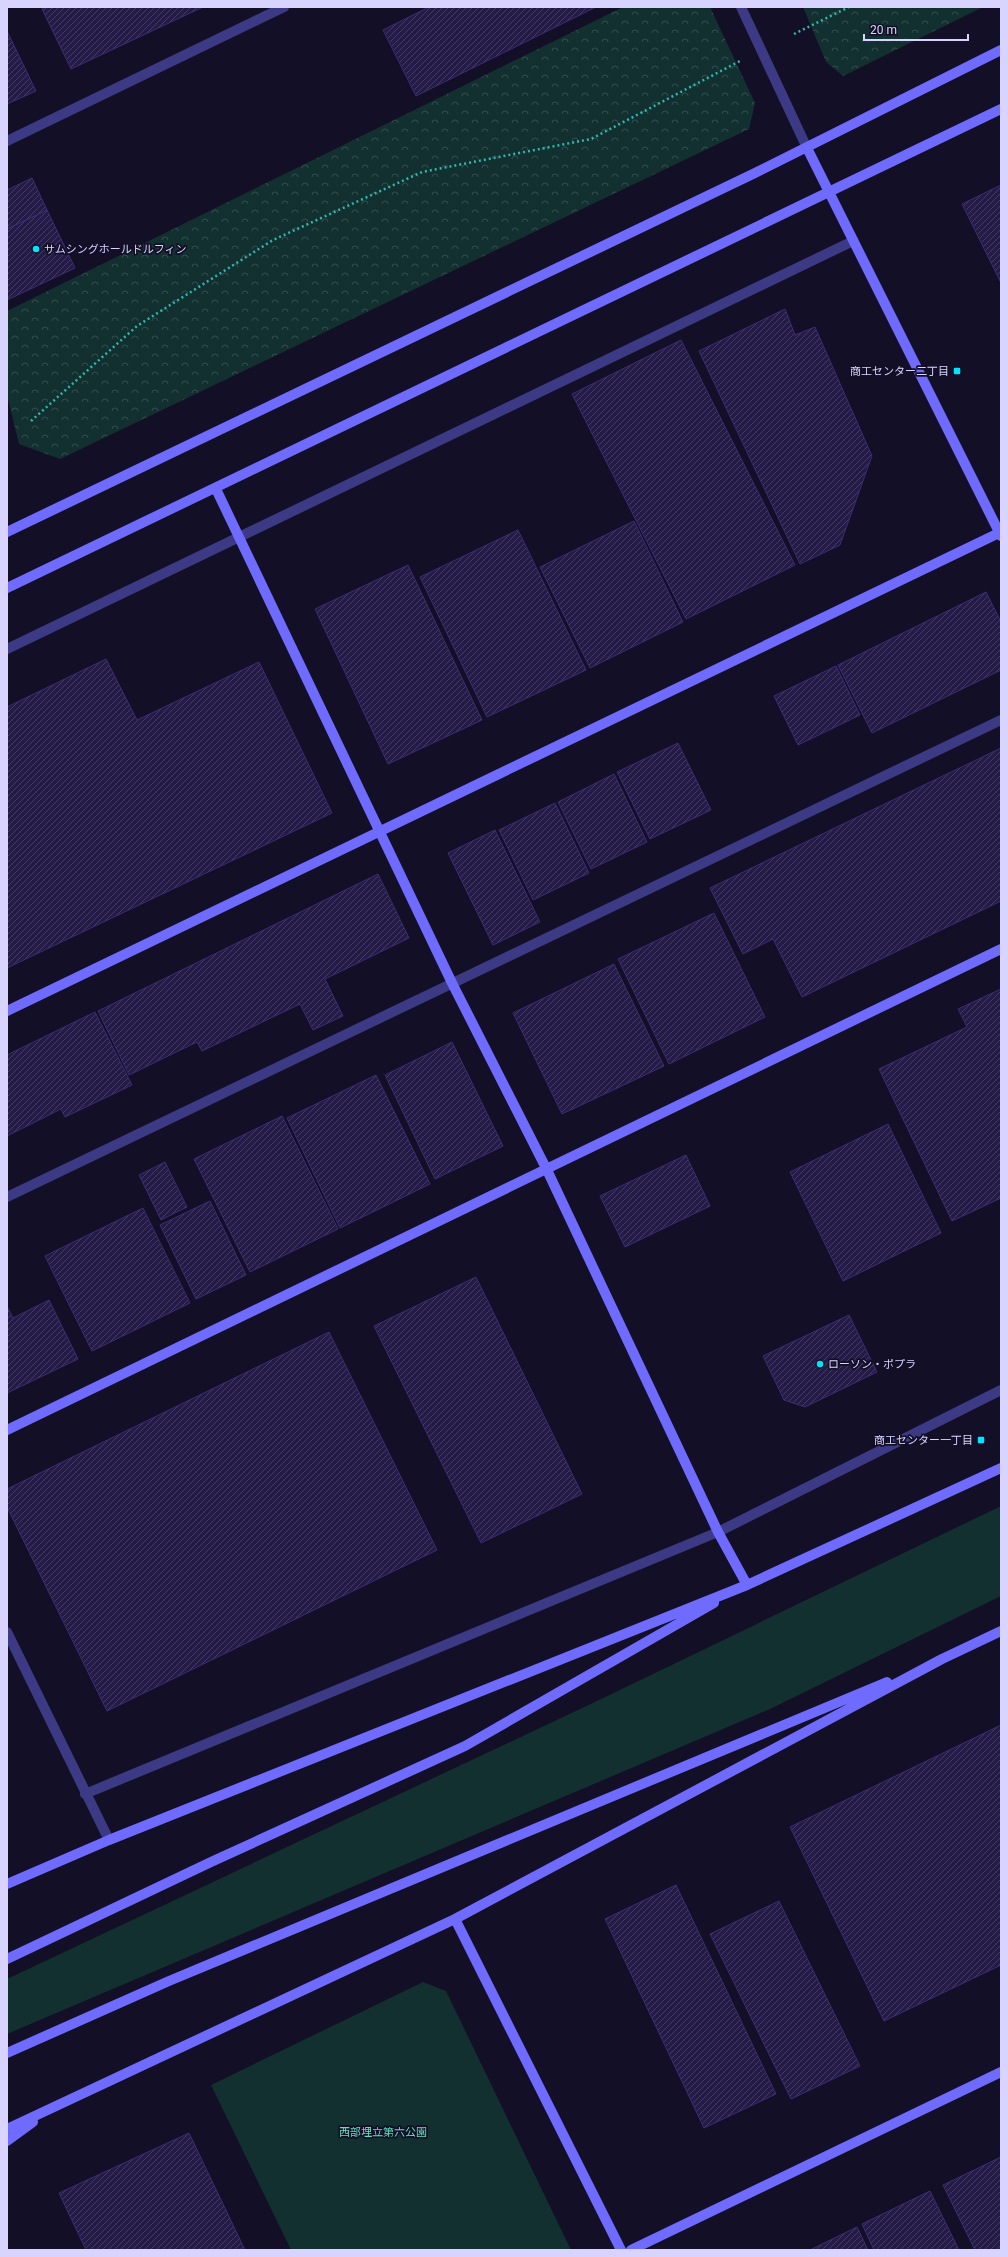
<svg xmlns="http://www.w3.org/2000/svg" width="1008" height="2257" font-family="Roboto,'Noto Sans JP',sans-serif">
<defs>
<pattern id="forest-crowns" width="20" height="18" patternUnits="userSpaceOnUse"><rect width="20" height="18" fill="#12302f"/><path d="M2 6a3 3 0 1 1 6 0M12 15a3 3 0 1 1 6 0" fill="none" stroke="#344d4e"/></pattern>
<pattern id="building-hatch" width="6" height="6" patternUnits="userSpaceOnUse"><rect width="6" height="6" fill="#241b47"/><path d="M-1 1l2-2M0 6l6-6M5 7l2-2" fill="none" stroke="#433b63"/></pattern>
</defs>
<rect width="100%" height="100%" fill="#130f26"/>
<path fill="#12302f" d="M1001,1506V1596L770,1709L7,2034V1979L597,1701Z
M423,1982L446,1991L571,2250H291L211,2085Z"/>
<path fill="url(#forest-crowns)" d="M623,7H710L755,103L749,129L60,459L19,444L7,395V311Z
M803,7H983L843,76L826,62Z"/>
<path fill="url(#building-hatch)" stroke="#3b2d73" d="M46,7H203L71,69L42,9Z
M429,7H596L416,96L383,30Z
M7,31L36,91L7,104Z
M32,178L47,210L7,229V190Z
M1001,185V283L962,204Z
M47,210L75,268L7,300V229Z
M785,309L795,335L815,327L872,456L840,545L800,564L699,351Z
M681,340L795,565L686,619L572,394Z
M634,521L683,622L590,668L540,567Z
M518,530L586,670L487,717L420,577Z
M408,565L482,720L388,764L315,609Z
M986,592L1001,622V670L872,733L838,665Z
M106,659L137,720L259,662L332,813L7,968V707Z
M836,666L860,715L798,745L774,696Z
M678,743L711,810L650,839L617,772Z
M1001,748V901L802,997L773,939L743,954L710,888Z
M614,774L647,842L591,869L558,802Z
M555,803L589,873L533,900L499,830Z
M495,830L540,922L493,945L448,853Z
M378,874L409,938L325,979L343,1016L313,1030L300,1004L202,1051L197,1042L129,1075L98,1011Z
M714,913L765,1017L669,1064L618,959Z
M614,964L664,1066L562,1114L513,1013Z
M1001,989V1198L952,1221L879,1069L967,1027L958,1009Z
M95,1012L132,1085L65,1117L61,1109L7,1136V1055Z
M452,1042L503,1146L435,1179L385,1075Z
M376,1075L430,1184L340,1228L287,1118Z
M282,1116L338,1229L250,1272L194,1159Z
M888,1124L941,1233L843,1281L790,1172Z
M686,1155L710,1206L625,1247L600,1196Z
M165,1162L187,1207L161,1220L139,1175Z
M210,1201L246,1275L196,1299L160,1225Z
M143,1208L190,1303L92,1351L45,1256Z
M476,1277L582,1494L481,1543L374,1326Z
M49,1300L78,1359L7,1393V1306L13,1318Z
M849,1315L877,1372L805,1407L784,1400L763,1356Z
M329,1332L437,1550L107,1711L7,1507V1489Z
M1001,1725V1965L884,2021L790,1827Z
M676,1885L776,2094L704,2128L605,1919Z
M779,1901L860,2066L791,2099L710,1934Z
M189,2133L245,2250H86L59,2193Z
M1001,2157V2250H975L943,2185Z
M930,2191L959,2250H874L862,2224Z
M857,2227L868,2250H810Z"/>
<g fill="none" stroke-linecap="round" stroke-linejoin="round">
<path stroke="#2fb8b0" stroke-width="2.5" stroke-dasharray="2 3" stroke-linecap="butt" d="M794,34L849,7
M31,421L137,326L273,240L422,172L591,139L740,61"/>
<path stroke="#3d3a85" stroke-width="10" d="M741,7L807,148
M7,141L284,7
M7,649L853,241
M7,1197L1001,720
M7,1632L109,1840
M85,1794L718,1532L1001,1390"/>
<path stroke="#6f6bff" stroke-width="10" d="M807,148L1001,536
M216,489L452,983L547,1170L718,1532L747,1585
M7,532L755,173L1001,50
M7,588L1001,109
M7,1011L1001,532
M7,1430L1001,949
M7,1884L109,1840L747,1585L1001,1468
M455,1919L621,2250
M7,1959L211,1862L465,1746L714,1603
M7,2053L169,1981L887,1682
M7,2129L455,1919L942,1659L1001,1631
M7,2141L33,2122
M631,2250L1001,2072"/>
</g>
<g fill="#00e5ff" stroke="#130f26" stroke-width="1.5">
<circle cx="36" cy="249" r="4"/>
<rect x="953" y="367" width="8" height="8" rx="2"/>
<circle cx="820" cy="1364" r="4"/>
<rect x="977" y="1436" width="8" height="8" rx="2"/>
</g>
<g text-anchor="middle" dominant-baseline="central" stroke-width="3.5" stroke-linejoin="round" paint-order="stroke">
<g font-size="11" fill="#d9d4ff" stroke="#130f26" text-anchor="start">
<text x="44" y="249">サムシングホールドルフィン</text>
<text x="949" y="371" text-anchor="end">商工センター二丁目</text>
<text x="828" y="1364">ローソン・ポプラ</text>
<text x="973" y="1440" text-anchor="end">商工センター一丁目</text>
</g>
<g font-size="11" fill="#5fe0c0" stroke="#130f26">
<text x="383" y="2132">西部埋立第六公園</text>
</g>
</g>
<rect width="1008" height="2257" fill="none" stroke="#d9d4ff" stroke-width="16"/>
<path d="M864 34v6h104v-6" fill="none" stroke="#d9d4ff" stroke-width="2"/>
<text x="870" y="34" font-size="12" fill="#d9d4ff" stroke="#130f26" stroke-width="3" paint-order="stroke">20 m</text>
</svg>
